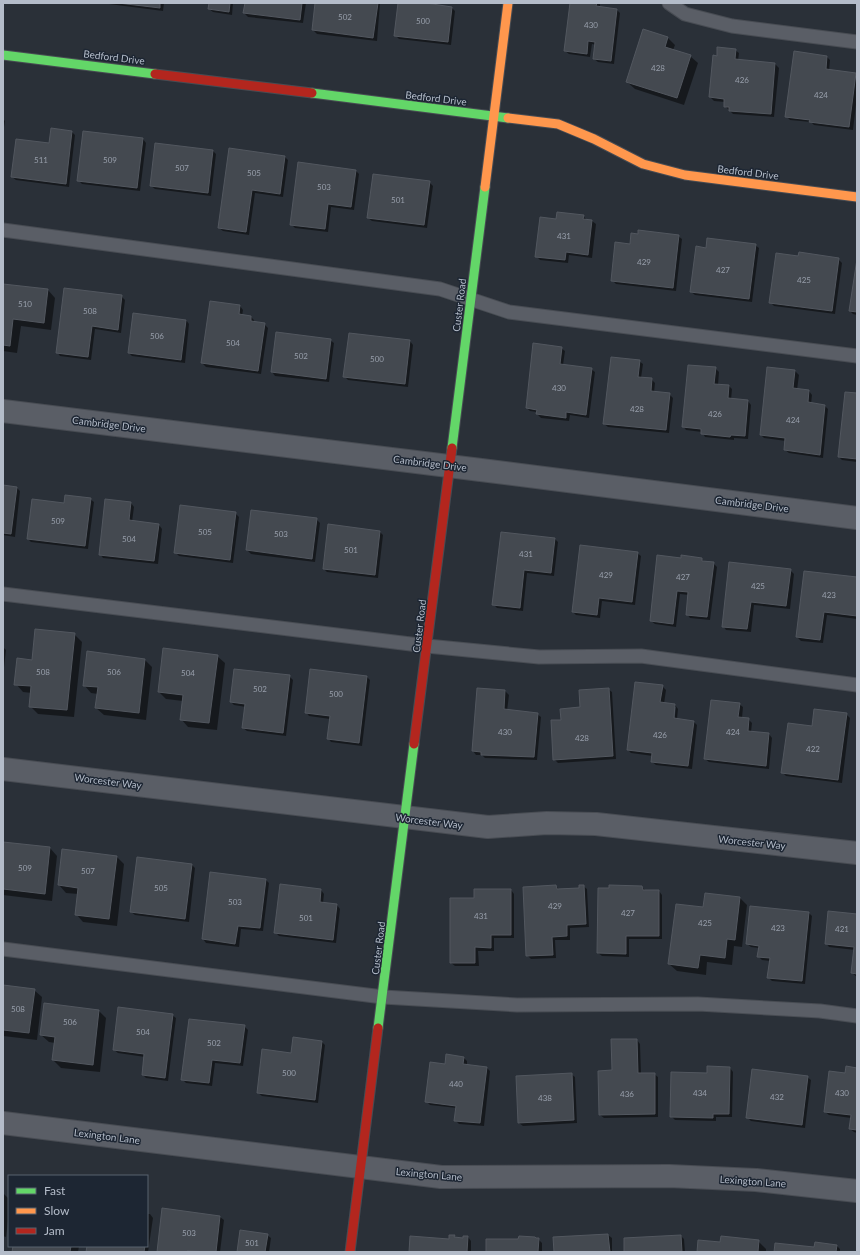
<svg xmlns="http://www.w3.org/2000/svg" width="860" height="1255" font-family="Lato,sans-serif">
<rect width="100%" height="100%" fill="#2a3038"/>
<path fill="#0007" fill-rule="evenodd" d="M107,3H164L163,11L109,4Z
M210,3H233L232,15L213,12L209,9Z
M246,3H306L303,23L248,17L244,13Z
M317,3H380L377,41L317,34L313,30Z
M399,3H430V5L452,8L455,11L451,45L399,39L395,35Z
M571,3H600V8L617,10L620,13L614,64L598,62L594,59L596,45L592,44L590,57L569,54L565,51Z
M668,38L675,45L673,50L690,56L698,63L684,105L635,89L627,82Z
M735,50L739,53L738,61L775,64L779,68L774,117L733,114L725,106V102L714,101L710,97L717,57Z
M827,57L830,60L829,71L857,75V96L853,130L814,125L811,122L790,120L786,116Z
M3,119L5,121L3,133Z
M72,132L75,135L69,187L16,180L12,177L50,144Z
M143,139L146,143L140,191L82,184L78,180Z
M230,149L285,157L288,160L283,197L255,193L249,235L223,231L219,228Z
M213,151L216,154L211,196L155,189L151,186Z
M355,170L359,174L354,210L331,207L328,232L295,228L291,224Z
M429,182L433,186L427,228L372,221L368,218Z
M583,216L587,220L592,221L596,224L592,258L569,255L568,263L540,260L536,256L557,220Z
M678,236L682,239L676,291L616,284L612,280L631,245Z
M755,245L759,248L752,302L695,295L691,292L707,249Z
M838,259L842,263L835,314L774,306L770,302Z
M857,264V315L853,314L850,311Z
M3,285L48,290L55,298L51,330L21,326L17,353L3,351Z
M121,296L125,300L121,333L95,329L91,360L60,356L57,352Z
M240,306L243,310L242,316L251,317L254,320V323L264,324L268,328L261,374L206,367L202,363Z
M186,320L189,324L185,363L132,356L129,353Z
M330,340L334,343L329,382L275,376L272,372Z
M410,341L413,345L408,387L348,380L344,376Z
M561,348L565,351L563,365L591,369L595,372L589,418L570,415L569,421L541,418L537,414V412L530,411L527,408Z
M639,361L643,364L641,378L651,379L655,383L654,393L669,394L673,398L669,433L608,427L604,424Z
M715,368L719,372L718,385L729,386L732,389L731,400L748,401L751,405L748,439L734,438V440L705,437L702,432L686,430L683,426Z
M768,368L795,371L799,375L797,390L809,391L812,395L811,404L825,406L828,409L823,458L789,453L785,450L786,441L764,438L761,435Z
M857,394V462L842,460L839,457Z
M3,486L17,488L20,491L15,537L3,535Z
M90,499L94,502L88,549L31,542L28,539L65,504Z
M131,503L134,507L132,522L159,525L162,529L158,564L103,558L100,554Z
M235,513L239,517L233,563L179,556L175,552Z
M316,519L320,523L315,562L251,554L247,550Z
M329,525L380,532L383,535L378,578L327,572L324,569Z
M501,533L555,539L558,542L554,576L527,573L523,611L497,608L493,604Z
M637,553L641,556L635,605L602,601L600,618L576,615L573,612Z
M682,559H701L705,562L713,563L717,567L710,620L690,618L687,614L689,595L680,594L676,627L655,624L651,621Z
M730,563L790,570L794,574L790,609L754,605L751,632L726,630L723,626Z
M857,578V619L827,615L823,643L801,641L797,637Z
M74,634L82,642L74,717L38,714L30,706L32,693L23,692L16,684L33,661Z
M3,647L6,650L3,676Z
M217,656L225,663L217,730L188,727L181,719L183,701L166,699L159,692Z
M145,660L152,667L146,720L104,715L96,708L98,694L91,693L84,685Z
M289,676L293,680L286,736L247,731L243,728L246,707L234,705L231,702Z
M367,677L370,680L362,746L331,742L328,738L330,719L309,716L306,712Z
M662,686L666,690L664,704L675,705L678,709L677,719L694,722L697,725L692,769L656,765L652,762L653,756L631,753L628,750ZM674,707H676L674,723Z
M478,689L505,691L509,695L507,711L537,714L541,717L537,760L485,758L482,755H476L473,751Z
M608,689L612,692L616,759L558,763L554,759L562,721Z
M739,704L743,707L742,718L748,719L752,723L751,732L769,734L772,738L769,769L709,762L705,759Z
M846,714L850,718L842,783L786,776L782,772L813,727Z
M3,843L50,848L57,856L52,901L3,895Z
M117,857L124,864L117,926L83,922L76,914L78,894L66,893L59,885Z
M192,865L195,868L189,922L135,915L131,912Z
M266,880L269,883L263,931L241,929L239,947L206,943L203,939Z
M281,885L321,890L324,894L323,903L337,905L340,909L336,943L279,936L275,932Z
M556,886L559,889H580L583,886L587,889L589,927L570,928V940H555L556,958L531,959L527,955Z
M642,887L646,891H659L662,895V939H629V957L602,956L598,953Z
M511,890L514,894V938H494V951H478L479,966H455L451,963L475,899Z
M740,898L747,905L742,947L734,946L732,965L707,962L706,975L677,971L669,964L704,908Z
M809,913L812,916L805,984L772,981L769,978L770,961L762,960L759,957V948L751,947L747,944Z
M857,915V977L852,973L855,950L829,947L826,943Z
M3,986L34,990L42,997L37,1040L3,1036Z
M99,1011L106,1018L100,1072L61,1068L53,1060L55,1043L49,1042L41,1035Z
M172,1015L176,1018L168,1081L146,1078L143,1075L145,1057L118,1053L114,1050Z
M244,1026L248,1030L243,1066L215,1063L212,1086L186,1083L182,1079Z
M637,1040L640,1044L641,1074H654L658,1077V1117L604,1118L600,1115L613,1071Z
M322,1042L325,1045L318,1103L262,1096L258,1093L292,1054Z
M464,1058L467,1061V1065L487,1068L490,1071L484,1126L459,1124L455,1120L457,1108L430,1105L426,1101L446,1065Z
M730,1068L733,1072L732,1117H716V1121L675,1120L671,1116L708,1074Z
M857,1069V1133L854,1132L850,1129L851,1118L829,1115L825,1112L846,1074Z
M571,1074L575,1077L577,1123L523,1126L519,1123Z
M807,1077L811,1080L805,1128L751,1121L748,1118Z
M3,1193L9,1199V1213L6,1237L3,1236Z
M163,1210L220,1217L224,1220L220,1252H158Z
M147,1214H150L153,1218L148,1252H87L88,1246H147Z
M267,1235L271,1238L269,1252H238Z
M608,1235L612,1238V1252H555L554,1238Z
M454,1236L456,1239H464L468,1237L471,1241V1252H410L450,1240Z
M681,1236L684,1239L685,1252H625Z
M538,1239L542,1243V1252H487Z
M758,1241L766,1249V1252H698L721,1243Z
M14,1246H79L78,1252H13Z
M837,1246L840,1249V1252H775Z"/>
<path fill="#444950" stroke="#52575f" d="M118,3H160V8Z
M209,3H230L229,12L208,9Z
M245,3H302L300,20L243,13Z
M315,3H378L373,38L312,30Z
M398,3H426L452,7L448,42L394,36Z
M570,3H597L596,6L617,9L611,61L593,59L595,42L588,41L587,54L564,51Z
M643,29L668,37L665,47L691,55L677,98L626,82Z
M717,47L736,49L735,59L775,63L771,114L729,111V107H724V99L709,97L713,55L717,56Z
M794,51L827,56L826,69L856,73L849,127L809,122L810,120L785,117Z
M51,128L72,131L66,184L11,177L16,139L49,143Z
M83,131L143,138L137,188L77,181Z
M155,143L213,150L208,193L150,186Z
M229,148L285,156L280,194L252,190L246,232L218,228Z
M298,162L356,170L351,207L328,204L325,229L290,225Z
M373,174L430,181L424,225L367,218Z
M557,212L584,215L583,219L592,220L588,255L566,252L565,260L535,257L540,217L556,219Z
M638,230L679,235L673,288L611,281L615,242L630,244L631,233L638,234Z
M707,238L756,244L749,299L690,292L696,246L706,248Z
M799,252L839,258L832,311L769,303L776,253L798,256Z
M857,259V312L849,311Z
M3,284L48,289L44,323L13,319L10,346L3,345Z
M64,288L122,295L118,330L92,326L88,357L56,353Z
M210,301L240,305L239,314L251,316V321L265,323L258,371L201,363Z
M133,313L186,320L181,360L128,353Z
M276,332L331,339L326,379L271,372Z
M349,333L410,340L405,384L343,377Z
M533,343L562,347L560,364L592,368L586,415L566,412V418L536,414L537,410L526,408Z
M611,357L640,360L638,377L652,378L651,391L670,393L666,430L603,424Z
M688,365L716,367L714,384L729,385L728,398L748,400L745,436L731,435L730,437L701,434V429L682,427Z
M767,367L795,370L793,388L809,390L808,402L825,405L820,455L784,450L785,438L760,435Z
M845,392L857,393V459L838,457Z
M3,485L17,487L11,534L3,533Z
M65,495L91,498L85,546L27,539L32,499L64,503Z
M105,499L131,502L129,520L159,524L154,561L99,555Z
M180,505L236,512L230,560L174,553Z
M251,510L317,518L312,559L246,550Z
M328,524L380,531L375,575L323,569Z
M501,532L555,538L551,573L524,570L520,608L492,605Z
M580,545L638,552L632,602L599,598L597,615L572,612Z
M657,555L681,558V555L702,558V561L714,562L707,617L686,615L688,592L677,591L673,624L650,621Z
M729,562L791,569L786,606L751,602L747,629L722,627Z
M804,571L857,577V616L824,612L820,640L796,637Z
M35,629L75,633L67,710L29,707L31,686L14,685L17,658L32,660Z
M163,648L218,655L209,723L180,720L183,695L158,692Z
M87,651L145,659L139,713L95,708L98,687L83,686Z
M234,669L290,675L283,733L242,728L245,704L230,702Z
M310,669L367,676L359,743L327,739L330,716L305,713Z
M635,682L663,685L660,702L675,704L674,718L694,721L688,766L651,762L652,753L627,750Z
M477,688L505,690L504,709L538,713L534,757L481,755V752L472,751Z
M609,688L613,756L553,760L551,720H561L560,709L580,707L579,690Z
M711,700L740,703L738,717L749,718L748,731L769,733L766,766L704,759Z
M814,709L847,713L838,780L781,773L788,723L812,726Z
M3,842L50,847L45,894L3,889Z
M62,849L117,856L109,919L75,915L78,888L58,885Z
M137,857L192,864L185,919L130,912Z
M210,872L266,879L260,928L238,926L235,944L202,939Z
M280,884L321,889L320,902L337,904L333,940L274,933Z
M556,885L557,889L579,888V885H584L586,924L567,925V936L552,937L553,955L526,956L523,887Z
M609,885L642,886L643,890H659V936H626V954L597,953L598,888H609Z
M474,889H511V935H491V948L475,947V963H450V898H474Z
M705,893L740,897L735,940L727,939L725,958L700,955L698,968L668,964L676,904L703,907Z
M750,906L809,912L802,981L767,978L770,958L757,957L759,946L746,944Z
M828,911L857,914V974L851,973L854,947L825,944Z
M3,985L35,989L29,1033L3,1030Z
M44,1003L99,1010L93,1065L52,1060L55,1037L40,1035Z
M118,1007L173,1014L165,1078L142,1075L144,1054L113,1050Z
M189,1019L245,1025L240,1063L212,1060L209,1083L181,1080Z
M293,1037L322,1041L315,1100L257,1093L262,1049L291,1053Z
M611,1039H637L638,1073H655V1114L599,1115L598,1071L612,1070Z
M446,1054L464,1057L463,1064L487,1067L480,1123L454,1121L456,1106L425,1102L430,1062L445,1064Z
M707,1066L730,1067L729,1114H713V1118L670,1117L671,1072L707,1073Z
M846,1066L857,1068V1130L849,1129L851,1115L824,1112L829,1071L845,1073Z
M752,1069L808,1076L802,1125L746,1118Z
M572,1073L574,1120L518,1123L516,1076Z
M162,1208L220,1216L216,1252L187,1251V1252H157Z
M240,1230L268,1234L265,1252H237Z
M608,1234L610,1252H554L553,1237Z
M449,1235H455L454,1237L463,1238V1236H468L467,1252H409L410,1236L449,1239Z
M681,1235L682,1252H624V1238Z
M519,1236L535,1237L536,1238H539L538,1252H486V1239H518Z
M721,1236L759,1240L758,1252H697L698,1240L720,1242Z
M815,1242L837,1245L836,1252H774L775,1243L814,1247Z
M13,1246H71L70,1252H12Z
M87,1246H145L144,1252H86Z"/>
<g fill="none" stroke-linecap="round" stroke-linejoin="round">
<g stroke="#484c53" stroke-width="15">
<path id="lane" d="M669,3L685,14L732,26L857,42
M3,230L440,289L509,312L857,356
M3,594L427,646L539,657L641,656L857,685
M3,949L383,997L517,1005L698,1004L820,1011L857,1016"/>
</g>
<g stroke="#484c53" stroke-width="24">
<path id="street" d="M3,411L481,470L857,518
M3,769L488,827L547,823L596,824L857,853
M3,1123L441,1177L669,1176L756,1180L857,1191"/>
</g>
<g stroke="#484c53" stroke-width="11">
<path id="fast" d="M3,55L155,74
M312,93L508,118
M452,448L485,187
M378,1028L414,744"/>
</g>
<g stroke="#484c53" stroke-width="11">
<path id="slow" d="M508,118L558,124L594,139L643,164L685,175L857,197
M485,187L508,3"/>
</g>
<g stroke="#484c53" stroke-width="11">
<path id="jam" d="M155,74L312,93
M414,744L452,448
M350,1252L378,1028"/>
</g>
<use href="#lane" stroke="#5a5e66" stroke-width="13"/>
<use href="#street" stroke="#5a5e66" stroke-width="22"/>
<use href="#fast" stroke="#63d668" stroke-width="9"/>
<use href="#slow" stroke="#ff974d" stroke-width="9"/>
<use href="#jam" stroke="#b3261e" stroke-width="9"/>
</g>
<g text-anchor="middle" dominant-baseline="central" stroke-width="3" stroke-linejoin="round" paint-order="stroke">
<g font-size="8" fill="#989fab">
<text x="345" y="17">502</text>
<text x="423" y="21">500</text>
<text x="591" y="25">430</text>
<text x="658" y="68">428</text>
<text x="742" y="80">426</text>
<text x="821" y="95">424</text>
<text x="41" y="160">511</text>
<text x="110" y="160">509</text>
<text x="182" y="168">507</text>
<text x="254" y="173">505</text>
<text x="324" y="187">503</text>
<text x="398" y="200">501</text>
<text x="564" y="236">431</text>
<text x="644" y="262">429</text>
<text x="723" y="270">427</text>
<text x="804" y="280">425</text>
<text x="25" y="304">510</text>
<text x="90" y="311">508</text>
<text x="157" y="336">506</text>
<text x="233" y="343">504</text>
<text x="301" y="356">502</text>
<text x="377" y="359">500</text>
<text x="559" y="388">430</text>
<text x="637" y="409">428</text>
<text x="715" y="414">426</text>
<text x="793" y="420">424</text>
<text x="58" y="521">509</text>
<text x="205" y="532">505</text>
<text x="281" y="534">503</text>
<text x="129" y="539">504</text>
<text x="351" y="550">501</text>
<text x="526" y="554">431</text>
<text x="606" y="575">429</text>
<text x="683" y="577">427</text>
<text x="758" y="586">425</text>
<text x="829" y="595">423</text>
<text x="43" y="672">508</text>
<text x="114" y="672">506</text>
<text x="188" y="673">504</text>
<text x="260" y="689">502</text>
<text x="336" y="694">500</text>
<text x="505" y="732">430</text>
<text x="733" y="732">424</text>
<text x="660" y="735">426</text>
<text x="582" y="738">428</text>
<text x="813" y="749">422</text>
<text x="25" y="868">509</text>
<text x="88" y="871">507</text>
<text x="161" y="888">505</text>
<text x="235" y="902">503</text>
<text x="555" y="906">429</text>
<text x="628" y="913">427</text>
<text x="481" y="916">431</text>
<text x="306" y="918">501</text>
<text x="705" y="923">425</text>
<text x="778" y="928">423</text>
<text x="842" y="929">421</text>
<text x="18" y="1009">508</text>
<text x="70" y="1022">506</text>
<text x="143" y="1032">504</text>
<text x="214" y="1043">502</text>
<text x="289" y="1073">500</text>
<text x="456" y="1084">440</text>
<text x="700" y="1093">434</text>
<text x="842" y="1093">430</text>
<text x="627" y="1094">436</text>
<text x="777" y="1097">432</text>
<text x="545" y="1098">438</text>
<text x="189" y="1233">503</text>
<text x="252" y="1243">501</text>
</g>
<g font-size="10" fill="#b4bcc9" stroke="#1d2633">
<text transform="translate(114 57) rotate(7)">Bedford Drive</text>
<text transform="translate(436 98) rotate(7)">Bedford Drive</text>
<text transform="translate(748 172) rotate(7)">Bedford Drive</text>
<text transform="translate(459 305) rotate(-83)">Custer Road</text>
<text transform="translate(109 424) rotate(7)">Cambridge Drive</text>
<text transform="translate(430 463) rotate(7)">Cambridge Drive</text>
<text transform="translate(752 504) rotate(7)">Cambridge Drive</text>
<text transform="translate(419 626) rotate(-83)">Custer Road</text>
<text transform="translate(108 781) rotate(7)">Worcester Way</text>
<text transform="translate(429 821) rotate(7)">Worcester Way</text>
<text transform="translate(752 842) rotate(6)">Worcester Way</text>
<text transform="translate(378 948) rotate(-83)">Custer Road</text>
<text transform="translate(107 1136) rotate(7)">Lexington Lane</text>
<text transform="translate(429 1174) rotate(5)">Lexington Lane</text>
<text transform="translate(753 1181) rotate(4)">Lexington Lane</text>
</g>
</g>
<rect width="860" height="1255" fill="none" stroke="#b4bcc9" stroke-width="8"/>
<rect x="8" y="1175" width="140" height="72" fill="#1d2633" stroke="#59626f"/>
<rect x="16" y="1188" width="20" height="6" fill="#63d668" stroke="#59626f"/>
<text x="44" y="1195" font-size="12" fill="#b4bcc9">Fast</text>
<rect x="16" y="1208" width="20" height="6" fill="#ff974d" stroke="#59626f"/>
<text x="44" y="1215" font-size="12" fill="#b4bcc9">Slow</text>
<rect x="16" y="1228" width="20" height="6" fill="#b3261e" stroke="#59626f"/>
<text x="44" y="1235" font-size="12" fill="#b4bcc9">Jam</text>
</svg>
